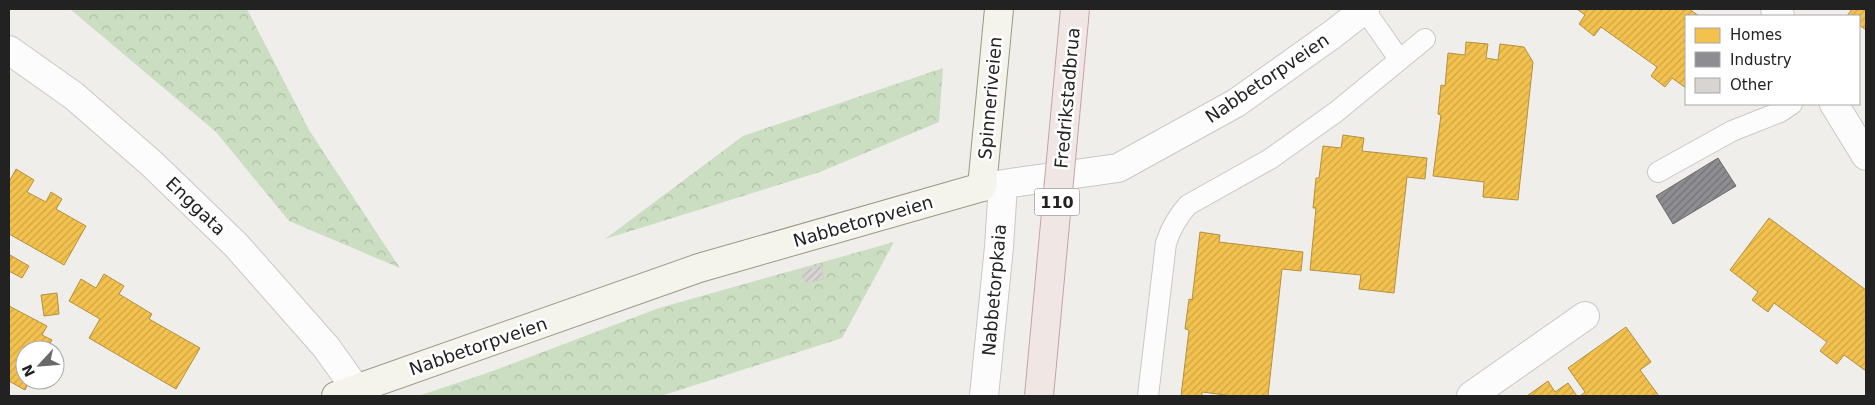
<svg xmlns="http://www.w3.org/2000/svg" width="1875" height="405" font-family="'DejaVu Sans',sans-serif">
<defs>
<pattern id="forest-crowns" width="20" height="18" patternUnits="userSpaceOnUse" patternTransform="scale(1.25)"><rect width="20" height="18" fill="#cbdec1"/><path d="M2 6a3 3 0 1 1 6 0M12 15a3 3 0 1 1 6 0" fill="none" stroke="#aebea6"/></pattern>
<pattern id="homes-hatch" width="6" height="6" patternUnits="userSpaceOnUse" patternTransform="scale(1.25)"><rect width="6" height="6" fill="#f2c14e"/><path d="M-1 1l2-2M0 6l6-6M5 7l2-2" fill="none" stroke="#cfa644"/></pattern>
<pattern id="industry-hatch" width="6" height="6" patternUnits="userSpaceOnUse" patternTransform="scale(1.25)"><rect width="6" height="6" fill="#8d8d92"/><path d="M-1 1l2-2M0 6l6-6M5 7l2-2" fill="none" stroke="#737377"/></pattern>
<pattern id="building-hatch" width="6" height="6" patternUnits="userSpaceOnUse" patternTransform="scale(1.25)"><rect width="6" height="6" fill="#d7d4d2"/><path d="M-1 1l2-2M0 6l6-6M5 7l2-2" fill="none" stroke="#b8b6b4"/></pattern>
</defs>
<rect width="100%" height="100%" fill="#f0eeeb"/>
<path fill="url(#forest-crowns)" d="M70,9H247L309,130L400,268L289,221L216,132Z
M943,68L939,122L820,172L605,239L743,136Z
M894,242L842,338L661,396H418L490,372L659,308Z"/>
<path fill="url(#homes-hatch)" stroke="#b49141" d="M1577,9H1689L1699,16H1686V88L1672,78L1665,87L1651,76L1657,67L1601,27L1594,36L1579,24L1585,15Z
M1852,9H1866V30L1859,25V16H1847Z
M1466,42L1488,44L1486,58L1498,60L1500,44L1524,47L1533,62L1518,200L1483,197L1484,182L1433,176L1441,115L1438,114L1441,85L1445,86L1448,53L1465,55Z
M1343,135L1364,138L1362,151L1427,158L1425,179L1407,177L1394,293L1359,289L1361,275L1310,270L1316,208H1313L1316,178H1319L1323,146L1341,148Z
M16,169L34,180L27,192L46,202L51,192L62,199L56,209L86,226L64,265L9,234V182Z
M1769,218L1866,290V371L1844,355L1837,364L1820,351L1827,342L1774,303L1768,312L1752,300L1758,292L1730,270Z
M1200,232L1220,235L1219,242L1303,252L1301,271L1282,269L1268,396H1233L1202,392V396H1181L1189,330L1185,329L1189,299L1192,300Z
M10,255L29,266L22,278L9,271Z
M104,274L124,286L119,294L152,314L149,319L200,348L176,389L89,338L100,319L69,301L81,279L96,288Z
M57,293L59,314L44,316L41,295Z
M9,306L47,326L42,335L52,340L46,350H25V380H30L25,390L9,381Z
M1626,327L1651,362L1640,370L1659,396H1580L1585,392L1568,368Z
M1548,381L1555,392L1568,383L1577,396H1527Z"/>
<path fill="url(#industry-hatch)" stroke="#6d6d70" d="M1718,158L1736,186L1673,224L1656,196Z"/>
<path fill="url(#building-hatch)" stroke="#d3d0cc" d="M821,266L824,279L806,283L802,270Z"/>
<g fill="none" stroke-linecap="round" stroke-linejoin="round">
<g stroke="#c9c8c7" stroke-width="22">
<path id="service" d="M1364,9L1399,59
M1658,172L1732,131L1780,112L1792,104
M1148,396L1166,243C1171,228 1177,217 1188,205L1270,159L1336,112L1425,39"/>
</g>
<g stroke="#c9c8c7" stroke-width="30">
<path id="minor" d="M1775,9L1780,16
M1834,104L1866,156
M984,396L999,247L1003,185
M1471,396L1585,316"/>
</g>
<g stroke="#c9c8c7" stroke-width="30">
<path id="tertiary" d="M9,50L74,96L151,163L236,245L326,347L356,389
M982,187L1118,168L1236,103L1333,34L1365,9"/>
</g>
<g stroke="#999a82" stroke-width="30">
<path id="secondary" d="M336,396L699,268L982,187L999,9"/>
</g>
<use href="#service" stroke="#fdfcfc" stroke-width="20"/>
<use href="#minor" stroke="#fdfcfc" stroke-width="28"/>
<use href="#tertiary" stroke="#fdfcfc" stroke-width="28"/>
<use href="#secondary" stroke="#f4f4ed" stroke-width="28"/>
<g stroke="#c5a2ac" stroke-width="30" stroke-linecap="butt">
<path id="trunk-bridge" d="M1039,396L1075,9"/>
</g>
<use href="#trunk-bridge" stroke="#f0e6e4" stroke-width="28"/>
</g>
<g text-anchor="middle" dominant-baseline="central" stroke-width="5" stroke-linejoin="round" paint-order="stroke">
<rect fill="#fff" stroke="#646464" stroke-width="1" x="1034.5" y="188.5" width="45" height="27" rx="4"/>
<g font-size="16" font-weight="bold" fill="#222">
<text x="1057" y="202">110</text>
</g>
<g font-size="18" fill="#222" stroke="#fff">
<text transform="translate(1267 78) rotate(-34)">Nabbetorpveien</text>
<text transform="translate(990 98) rotate(-85)">Spinneriveien</text>
<text transform="translate(1067 98) rotate(-85)">Fredrikstadbrua</text>
<text transform="translate(196 206) rotate(44)">Enggata</text>
<text transform="translate(863 221) rotate(-16)">Nabbetorpveien</text>
<text transform="translate(994 290) rotate(-85)">Nabbetorpkaia</text>
<text transform="translate(478 346) rotate(-19)">Nabbetorpveien</text>
</g>
</g>
<rect width="1875" height="405" fill="none" stroke="#222222" stroke-width="20"/>
<rect x="1685" y="15" width="175" height="90" fill="#ffffff" stroke="#a7a7a7"/>
<rect x="1695" y="28" width="25" height="15" fill="#f2c14e" stroke="#a7a7a7"/>
<text x="1730" y="40" font-size="15" fill="#222222">Homes</text>
<rect x="1695" y="52" width="25" height="15" fill="#8d8d92" stroke="#a7a7a7"/>
<text x="1730" y="65" font-size="15" fill="#222222">Industry</text>
<rect x="1695" y="78" width="25" height="15" fill="#d7d4d2" stroke="#a7a7a7"/>
<text x="1730" y="90" font-size="15" fill="#222222">Other</text>
<g transform="translate(40 365) rotate(244)"><circle r="24" fill="#ffffff" stroke="#a7a7a7"/>
<path d="M0-4L9 19L0 12L-9 19Z" fill="#6a6968"/>
<text y="-8" font-size="14" font-weight="bold" text-anchor="middle" fill="#222222">N</text>
</g>
</svg>
